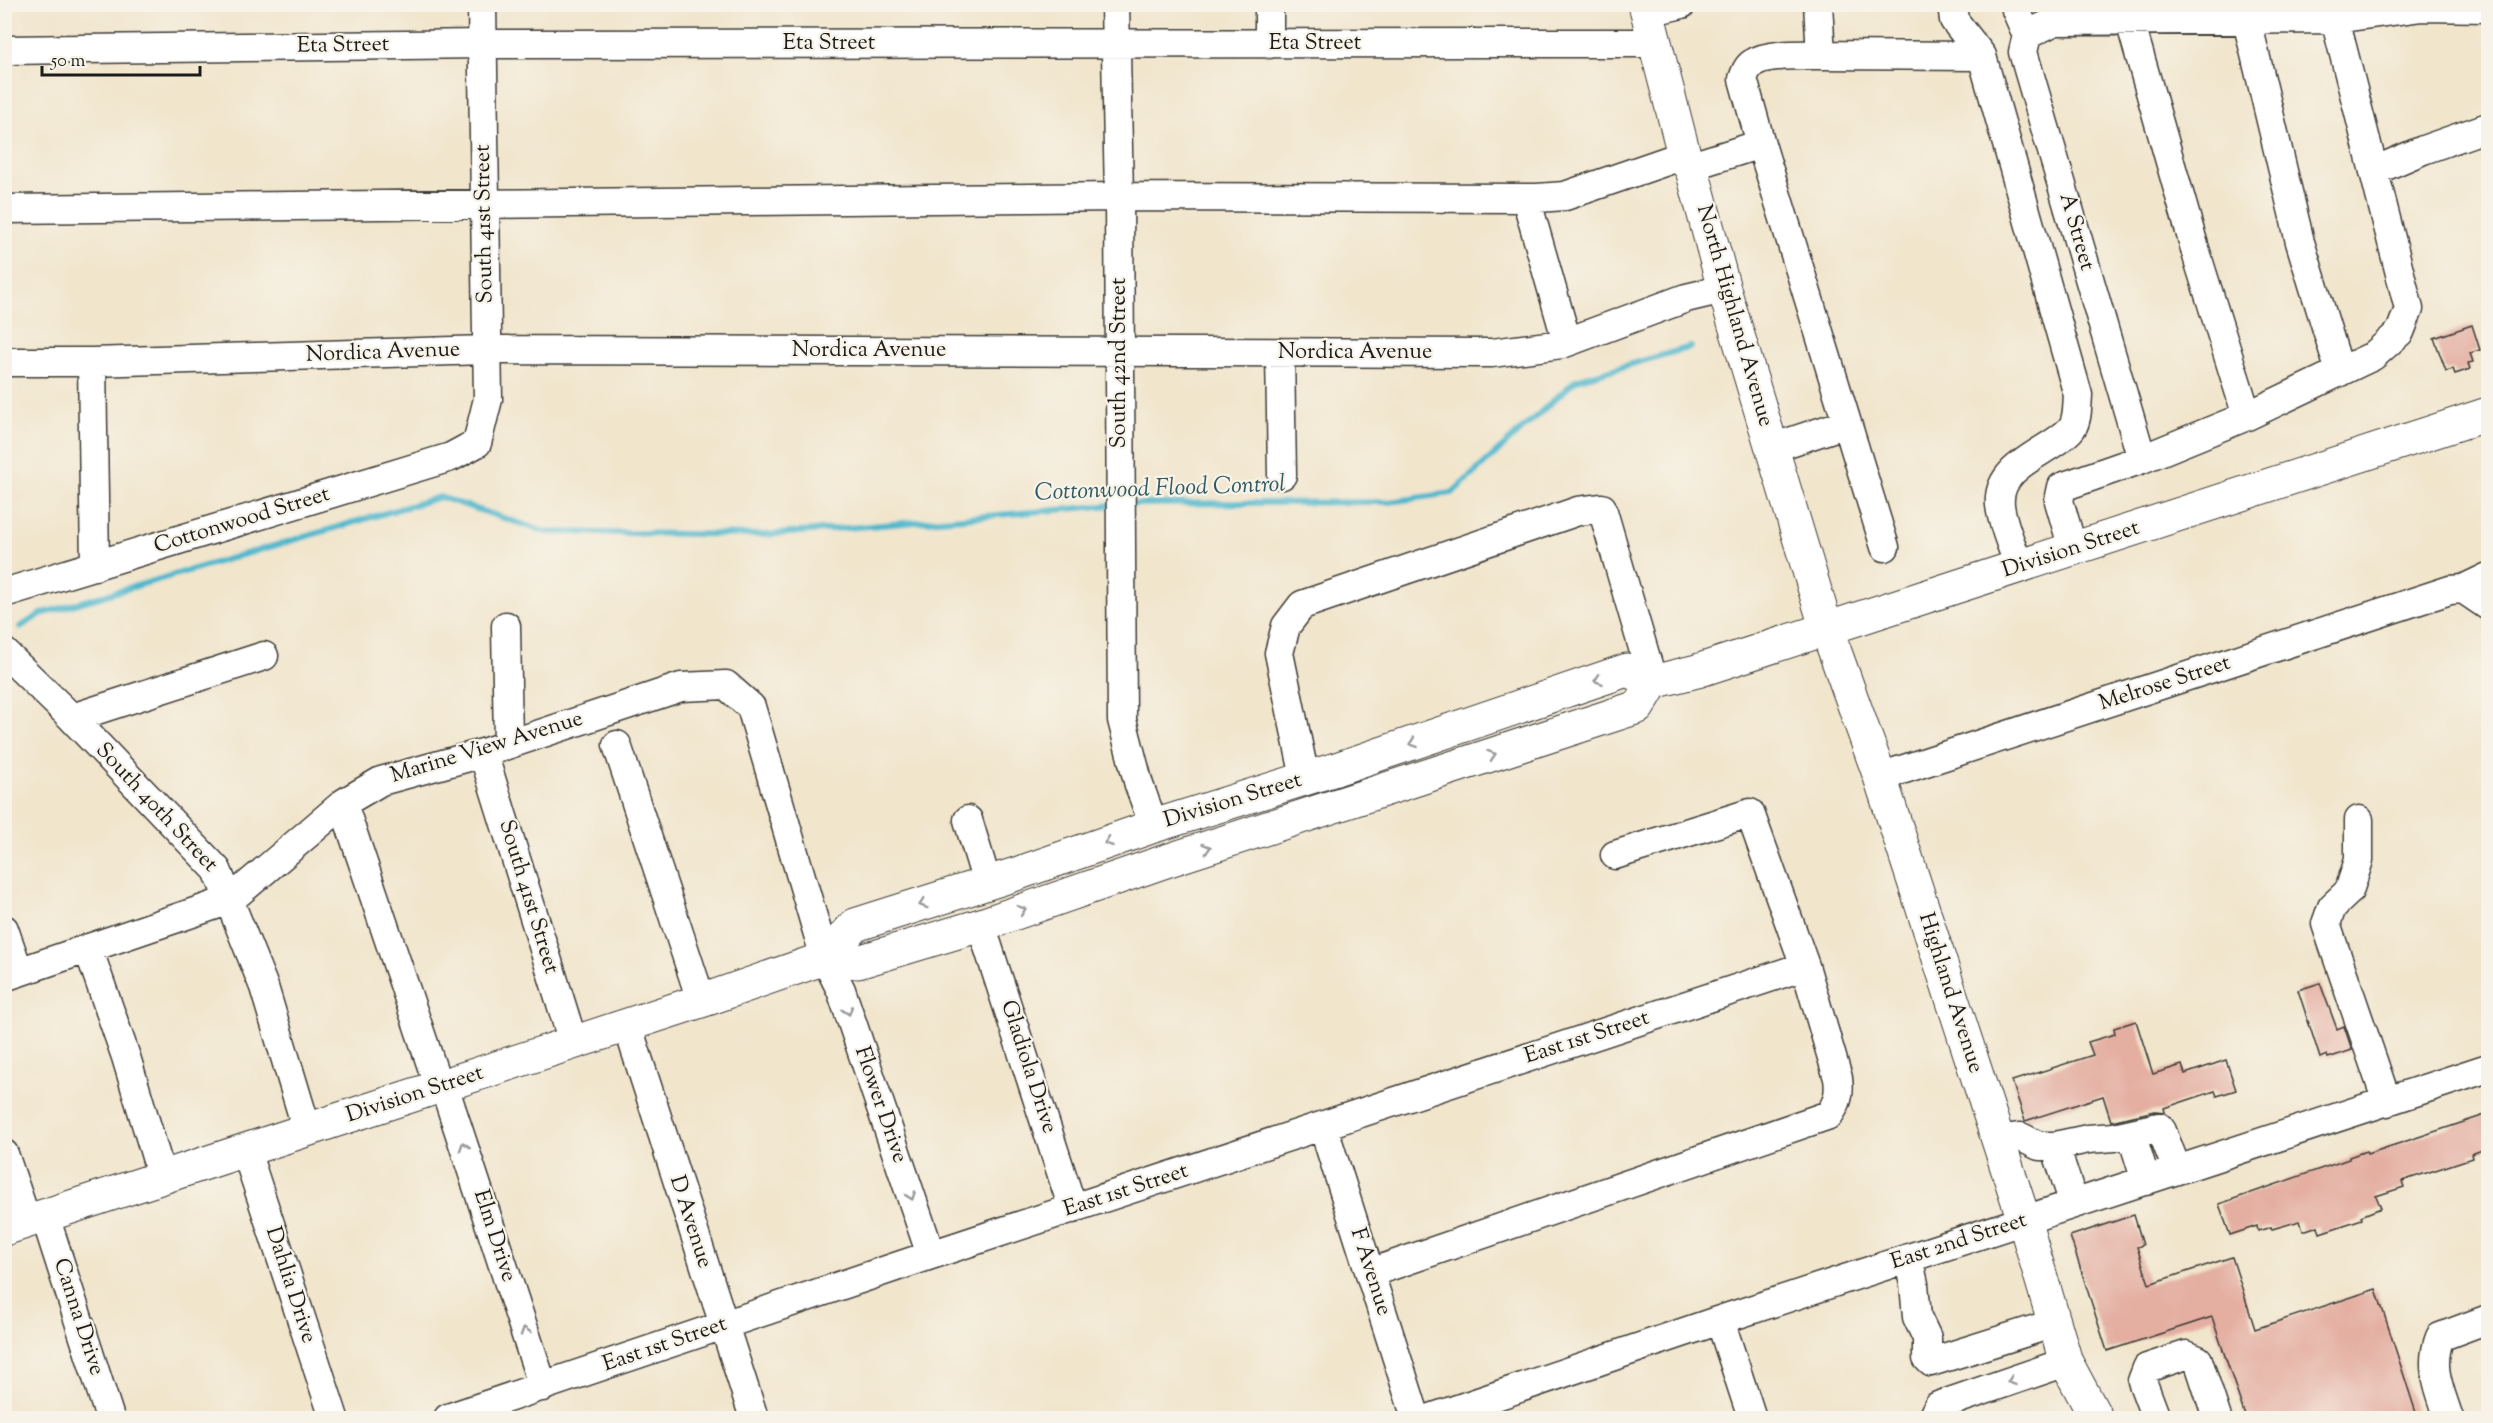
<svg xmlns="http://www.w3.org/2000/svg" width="2493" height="1423" font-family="'Sorts Mill Goudy',serif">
<rect width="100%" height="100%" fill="#f7f3e8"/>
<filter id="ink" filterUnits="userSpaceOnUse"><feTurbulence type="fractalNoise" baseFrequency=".0167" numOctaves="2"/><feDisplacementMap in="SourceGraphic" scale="12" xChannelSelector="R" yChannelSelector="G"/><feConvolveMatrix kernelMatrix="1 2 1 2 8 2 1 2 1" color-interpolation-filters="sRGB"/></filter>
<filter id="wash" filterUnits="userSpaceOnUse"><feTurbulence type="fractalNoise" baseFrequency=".008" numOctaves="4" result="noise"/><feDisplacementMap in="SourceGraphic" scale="24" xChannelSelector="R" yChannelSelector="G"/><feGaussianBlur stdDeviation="1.35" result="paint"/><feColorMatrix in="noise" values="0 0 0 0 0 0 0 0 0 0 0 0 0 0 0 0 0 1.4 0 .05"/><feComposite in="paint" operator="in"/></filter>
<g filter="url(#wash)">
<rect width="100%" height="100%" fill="#f1e5cc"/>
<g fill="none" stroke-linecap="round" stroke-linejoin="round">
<path stroke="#4fb8cd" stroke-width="6" d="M1129,504L1389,502L1452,493L1576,380L1691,347
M20,627L41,614L440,497L546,532L765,535L1113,505"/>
</g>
<g id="blocks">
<path fill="#e4aea1" d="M2472,325L2480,350L2470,353L2473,362L2468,363L2470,369L2455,374L2453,369L2446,371L2434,338Z
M2320,983L2337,1029L2344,1026L2352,1050L2328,1058L2327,1055L2320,1058L2298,990Z
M2136,1021L2153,1074L2182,1065L2185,1074L2226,1060L2236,1090L2217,1096L2215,1091L2164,1108L2165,1112L2155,1111L2111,1121L2103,1096L2025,1121L2012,1081L2093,1055L2088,1042L2115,1034L2114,1028Z
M2485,1115H2488V1148L2471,1154L2472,1158L2402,1181L2404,1187L2376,1196L2381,1208L2361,1216L2362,1219L2320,1233L2318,1226L2303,1231L2300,1221L2272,1229L2271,1227L2258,1231L2257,1226L2230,1235L2219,1204L2349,1159V1157L2366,1151L2367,1154Z
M2134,1215L2143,1245L2137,1247L2149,1284L2232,1257L2255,1329L2376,1289L2418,1419H2246L2212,1317L2107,1351L2070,1236Z"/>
</g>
</g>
<g filter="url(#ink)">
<use href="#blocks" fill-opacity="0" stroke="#3c3a36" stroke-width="1.5"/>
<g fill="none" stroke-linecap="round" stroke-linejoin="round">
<g stroke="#3c3a36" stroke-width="31">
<path id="minor" d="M1115,4L1119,197L1122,720L1139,785L1154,826
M1269,4V44
M1818,4L1821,55L1982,56L1954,20L1952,4
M2016,4V10L2027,35
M2125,4L2197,256L2247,416
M2243,4L2300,242L2340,372
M2332,4L2335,19L2422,7L2488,8
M1648,12L1682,4
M4,50L483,44L1654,43
M1982,56L2078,395C2077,406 2078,422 2070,430C2048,453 1996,465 2000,505C2002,525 2013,547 2019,567
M1761,144L1743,79C1745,73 1747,67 1753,63C1767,53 1803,55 1821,55
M1691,166L1761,144L1847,423
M2374,171L2423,150L2488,127
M1526,198L1567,342
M4,209L1119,197L1537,198L1565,196L1684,155
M1280,353L1282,475
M4,362H92L486,350L1492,353L1562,344L1686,298L1724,289
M92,362L95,566
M1772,448L1847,423L1885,547
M2073,549L2059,501L2062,487L2142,459L2247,416L2373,356L2400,332L2409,309L2335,19L2055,21L2027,35L2023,52L2142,459
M2463,589L2488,577
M4,593L451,457L477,443L488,399L482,4
M506,626L508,744
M4,652L72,718L217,870L264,987L307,1130
M72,718L264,656
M617,745L701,1000
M483,753L573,1042
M1880,777L2450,590L2463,589L2488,606
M1305,778L1279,653L1286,626L1302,605L1578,511L1602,508L1653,682
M343,804L439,1088
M968,820L987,883
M2359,820V860L2349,891L2332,907L2326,924L2387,1102
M981,925L1073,1209
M4,929L19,972
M88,948L126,1057L162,1177
M4,977L230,900L345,802L381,781L483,753L681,687L726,685L751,707L825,958L841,990L931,1255
M627,1024L754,1418
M444,1086L543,1387
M1323,1126L1416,1418
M2131,1133L2146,1181
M1997,1140L2021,1137L2039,1146H2055L2088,1139L2114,1137L2159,1127L2162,1131L2177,1170
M2055,1146L2074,1204
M246,1151L334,1418
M4,1154L27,1222
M45,1216L110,1418
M1908,1258L1914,1284L1917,1317L1927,1338V1358L1931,1362L2055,1323
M1370,1273L1829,1115C1838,1102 1840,1093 1838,1078L1805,966L1750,813L1615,855
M1720,1320L1752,1418
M448,1418L931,1255L1805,966
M1431,1418L1720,1320L2488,1068
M1932,1418L1938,1406L2066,1362
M2156,1418L2142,1381L2147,1368L2186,1355L2198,1360L2217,1418
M2449,1418C2440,1390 2428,1367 2440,1337L2488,1319"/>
</g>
<g stroke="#3c3a36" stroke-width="35">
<path id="major" d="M1645,4L1686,162L1691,166L1724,289L1826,627L1880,777L2024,1220L2066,1362L2096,1418
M825,958L855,925L1016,874L1154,826L1336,769L1627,670L1653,682L1697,671L2488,414
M4,1229L710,998L825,958L858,962L981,925L1163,862L1638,707L1653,682"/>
</g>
<use href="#minor" stroke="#fff" stroke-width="28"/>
<use href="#major" stroke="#fff" stroke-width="33"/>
</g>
<defs><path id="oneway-chevron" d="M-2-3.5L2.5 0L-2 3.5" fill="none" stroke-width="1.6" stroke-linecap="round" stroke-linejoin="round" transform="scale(1.5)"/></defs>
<g stroke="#999">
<use href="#oneway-chevron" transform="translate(1598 680) rotate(161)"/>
<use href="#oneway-chevron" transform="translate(1413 743) rotate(161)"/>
<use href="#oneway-chevron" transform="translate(1492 755) rotate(-18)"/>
<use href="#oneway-chevron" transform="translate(1108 842) rotate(161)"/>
<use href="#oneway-chevron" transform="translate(1207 848) rotate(-18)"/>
<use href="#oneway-chevron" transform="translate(923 904) rotate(162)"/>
<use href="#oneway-chevron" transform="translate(1022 910) rotate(-20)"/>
<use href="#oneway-chevron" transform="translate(848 1011) rotate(71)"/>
<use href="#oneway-chevron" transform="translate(464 1146) rotate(-108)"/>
<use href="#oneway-chevron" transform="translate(911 1196) rotate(71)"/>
<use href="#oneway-chevron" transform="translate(525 1331) rotate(-108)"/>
<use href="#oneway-chevron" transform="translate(2011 1381) rotate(161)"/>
</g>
</g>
<g text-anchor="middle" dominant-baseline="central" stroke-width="4.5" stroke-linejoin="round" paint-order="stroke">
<g font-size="22" fill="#1c1c1c" stroke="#f7f3e8">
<text x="829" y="44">Eta Street</text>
<text x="1315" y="44">Eta Street</text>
<text transform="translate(343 46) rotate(-1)">Eta Street</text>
<text transform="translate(485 224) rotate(-91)">South 41st Street</text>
<text transform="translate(2076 232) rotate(74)">A Street</text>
<text transform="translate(1734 316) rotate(74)">North Highland Avenue</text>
<text x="869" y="351">Nordica Avenue</text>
<text transform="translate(383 353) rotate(-2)">Nordica Avenue</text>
<text x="1355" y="353">Nordica Avenue</text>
<text transform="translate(1120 363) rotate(-90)">South 42nd Street</text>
<text transform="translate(242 521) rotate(-17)">Cottonwood Street</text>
<text transform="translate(2071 550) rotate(-18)">Division Street</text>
<text transform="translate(2165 684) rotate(-18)">Melrose Street</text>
<text transform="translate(487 748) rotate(-17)">Marine View Avenue</text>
<text transform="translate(1233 801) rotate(-17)">Division Street</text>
<text transform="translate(156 808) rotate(47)">South 40th Street</text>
<text transform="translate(528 897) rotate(73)">South 41st Street</text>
<text transform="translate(1950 993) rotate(72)">Highland Avenue</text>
<text transform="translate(1587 1038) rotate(-18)">East 1st Street</text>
<text transform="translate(1028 1067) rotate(72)">Gladiola Drive</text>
<text transform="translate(415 1095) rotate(-18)">Division Street</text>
<text transform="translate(880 1105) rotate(71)">Flower Drive</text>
<text transform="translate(1126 1191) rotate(-18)">East 1st Street</text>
<text transform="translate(690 1222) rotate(72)">D Avenue</text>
<text transform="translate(494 1236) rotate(72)">Elm Drive</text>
<text transform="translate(1959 1242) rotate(-18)">East 2nd Street</text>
<text transform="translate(1370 1272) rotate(72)">F Avenue</text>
<text transform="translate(290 1285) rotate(72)">Dahlia Drive</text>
<text transform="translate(78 1317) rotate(72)">Canna Drive</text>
<text transform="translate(665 1345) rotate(-19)">East 1st Street</text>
</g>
<g font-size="24" font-style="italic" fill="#305a63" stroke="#f7f3e8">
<text transform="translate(1160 489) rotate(-2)">Cottonwood Flood Control</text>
</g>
</g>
<rect width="2493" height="1423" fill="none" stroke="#f7f3e8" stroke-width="24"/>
<path d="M42 66v9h158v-9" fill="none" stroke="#1c1c1c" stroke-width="3"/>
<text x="51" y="66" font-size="18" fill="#1c1c1c" stroke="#f7f3e8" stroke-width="4.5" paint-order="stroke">50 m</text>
</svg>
